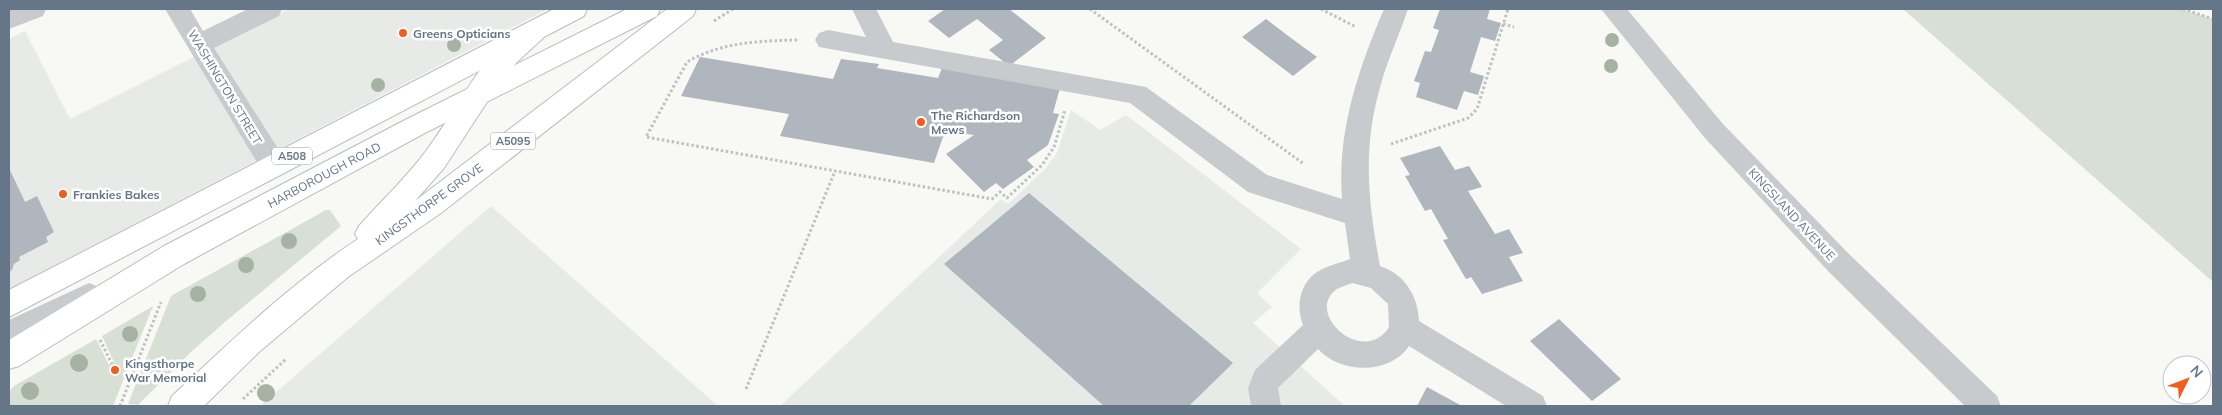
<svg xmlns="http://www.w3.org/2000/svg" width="2222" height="415" font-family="Mulish,sans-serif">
<rect width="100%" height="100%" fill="#f8f8f4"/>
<path fill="#e8eae8" d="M289,9H548L9,289V39L25,31L70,119Z
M1071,110L1100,130L1126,115L1301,249L1257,293L1272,307L1253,323L1345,406H780L1001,199L1008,204L1045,169L1057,153Z
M491,206L718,406H260Z"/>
<path fill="#d8e0d5" d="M1903,9H2180L2213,19V282Z
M326,210H330L341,226L225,322L191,352L138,405L128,404L171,296Z
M153,306L113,406H9V392L14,386L96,339L109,365L114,362L102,336Z"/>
<path fill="#afb6bd" d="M945,9H1009L1046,38L1009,66L989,50L1003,40L977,19L949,38L928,21Z
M1440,9H1490L1487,19L1501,23L1495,41L1481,37L1470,72L1484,76L1478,95L1464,91L1457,110L1416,97L1420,83L1414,81L1425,51L1431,52L1439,30L1433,28Z
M1266,19L1291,38L1317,57L1293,76L1242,37Z
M700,57L833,79L841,59L879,64L877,68L938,78L942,68L1060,88L1053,113L1059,114L1048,145L1027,160L1034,167L1003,189L996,183L984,192L946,154L974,135L945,131L934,163L780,136L789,114L681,96Z
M1440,146L1455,170L1469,166L1482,187L1468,191L1495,234L1509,229L1523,253L1509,257L1523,281L1482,294L1471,277L1466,279L1443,240L1448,239L1431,209L1425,211L1405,176L1410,175L1400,158Z
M9,168L25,202L37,196L54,232L46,237L48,242L19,257L20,260L14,264L12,270L9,272Z
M1029,193L1233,363L1189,406H1104L944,264Z
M1559,319L1621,379L1592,401L1530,341Z
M1427,387L1462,406H1417Z"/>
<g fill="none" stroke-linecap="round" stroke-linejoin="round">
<g stroke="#babec2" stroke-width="2">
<path id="major" d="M667,9H696L693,16L441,213L348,277L259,352L204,406H168L172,396C231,341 290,284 358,239L355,234L359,226C381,201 406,178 426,151C455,113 483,51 525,25C531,21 536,22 543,24L546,31L543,38L517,62L500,82L444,168L415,201Z"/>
</g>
<g stroke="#b9bdc0" stroke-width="2">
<path id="highway" d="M554,9H587L584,16L9,317V290Z
M627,9H660L657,16L423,134L184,264L19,366L9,369V340L164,246L405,120Z"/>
</g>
<path stroke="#bec1c3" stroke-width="3" stroke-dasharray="2.5 2.5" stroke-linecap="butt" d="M1090,9L1304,164
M1321,9L1356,27
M2183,9L2213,19
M714,21L733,9
M1503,24L1514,27
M797,40C759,41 721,42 687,62L646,137L992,199L1000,192L1007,198L1042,165L1054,147L1065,110
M1391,144L1468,118L1477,109L1508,9
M100,340L112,364
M746,389L835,171
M243,399L286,359
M120,406L161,302"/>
<path fill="#c7cbce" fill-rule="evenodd" d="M11,9H46L43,16L9,29V10Z
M165,9H190L203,31L248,9H282L279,16L214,48L284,158L287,166L284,174L274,177L264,174Z
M852,9H876L893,42L1146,87L1267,175L1342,199C1337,131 1358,70 1384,9H1408C1400,34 1388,58 1381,84C1362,148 1368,201 1380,266C1404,274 1418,295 1419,321L1543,396L1547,406H1506L1409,346C1390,375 1340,374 1318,349L1278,388L1281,406H1251L1248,388L1255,370L1303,325C1296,307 1299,284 1317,272C1326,266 1340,263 1350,259L1345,223L1248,192L1130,103L819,47L815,40L819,33L828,30L866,37ZM1352,283L1371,288L1388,304L1389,327C1363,368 1303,312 1337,289C1341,287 1347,285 1352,283Z
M1601,9H1627L1723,124L1848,253L1997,396L2001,406H1965L1828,271L1705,138Z
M89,283L99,287L103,296L99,305L9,347V320Z"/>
<use href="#major" fill="#fff" fill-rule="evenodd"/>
<use href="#highway" fill="#fff" fill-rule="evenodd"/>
</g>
<g fill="#a6b2a3">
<circle cx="1612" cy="40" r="7"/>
<circle cx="454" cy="45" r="7"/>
<circle cx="1611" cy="66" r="7"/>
<circle cx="378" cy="85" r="7"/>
<circle cx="289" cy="241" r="8"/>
<circle cx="246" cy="265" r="8"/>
<circle cx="198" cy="294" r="8"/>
<circle cx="130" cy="334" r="8"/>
<circle cx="79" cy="363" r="9"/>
<circle cx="30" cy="391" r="9"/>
<circle cx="266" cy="393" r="9"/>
</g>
<g fill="#f05d1d" stroke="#fff" stroke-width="2">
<circle cx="403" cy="33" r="5"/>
<circle cx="921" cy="122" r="5"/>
<circle cx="63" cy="194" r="5"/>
<circle cx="115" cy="370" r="5"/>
</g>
<g text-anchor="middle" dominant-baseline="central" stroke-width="5" stroke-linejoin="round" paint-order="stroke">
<g fill="#fff" stroke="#929fac" stroke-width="1">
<rect x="490.5" y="132.5" width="45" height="17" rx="4"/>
<rect x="272" y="147.5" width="40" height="17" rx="4"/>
</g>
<g font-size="11" font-weight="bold" fill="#647688">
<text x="513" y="141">A5095</text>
<text x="292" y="156">A508</text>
</g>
<g font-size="12" font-weight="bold" fill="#647688" stroke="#fff" text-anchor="start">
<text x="413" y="33">Greens Opticians</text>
<text x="931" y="115">The Richardson<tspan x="931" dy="14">Mews</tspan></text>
<text x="73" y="194">Frankies Bakes</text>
<text x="125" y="363">Kingsthorpe<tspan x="125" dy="14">War Memorial</tspan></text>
</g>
<g font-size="12" fill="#647688" stroke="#fff">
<text transform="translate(225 87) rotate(59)">WASHINGTON STREET</text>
<text transform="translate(324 175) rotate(-28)">HARBOROUGH ROAD</text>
<text transform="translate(429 204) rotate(-36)">KINGSTHORPE GROVE</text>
<text transform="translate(1792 214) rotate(47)">KINGSLAND AVENUE</text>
</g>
</g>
<rect width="2222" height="415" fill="none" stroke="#647688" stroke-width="20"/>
<g transform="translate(2187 380) rotate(48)"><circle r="24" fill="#ffffff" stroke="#c1c8cf"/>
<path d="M0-4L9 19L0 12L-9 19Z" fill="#f05d1d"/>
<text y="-8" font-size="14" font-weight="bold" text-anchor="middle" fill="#647688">N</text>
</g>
</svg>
